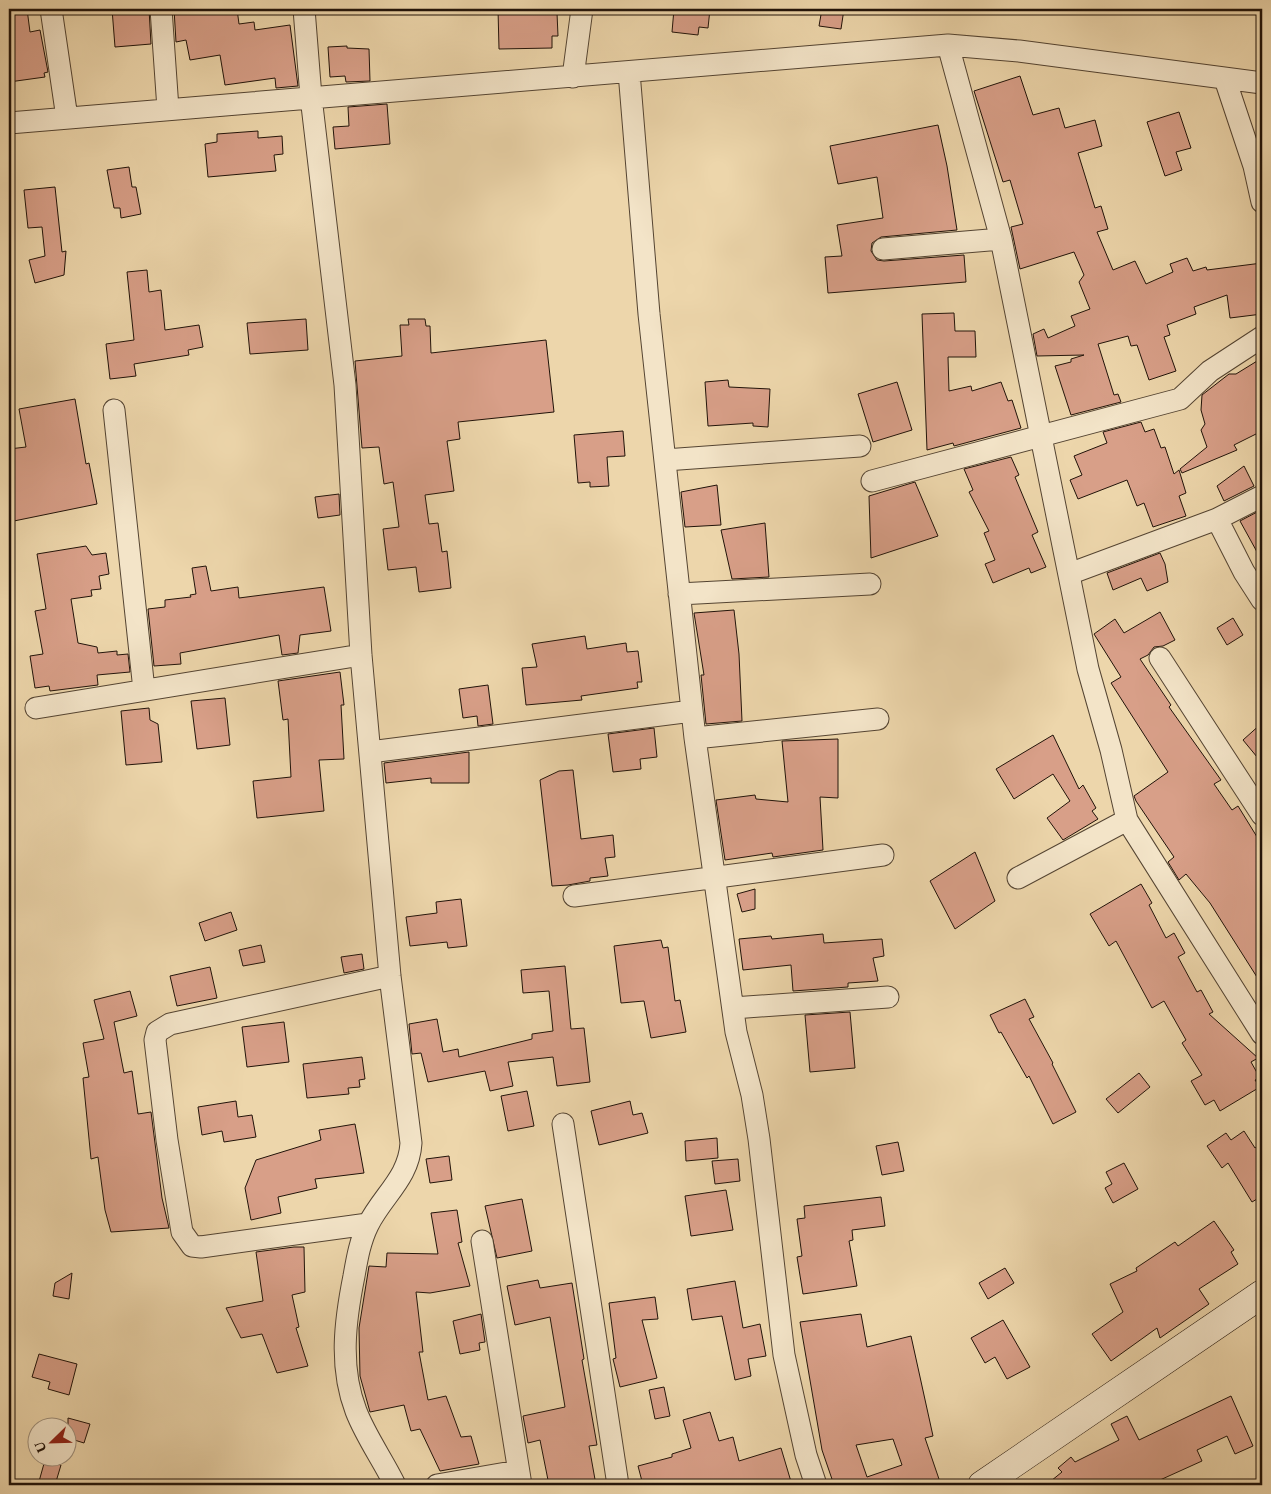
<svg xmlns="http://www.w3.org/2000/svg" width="1271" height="1494" font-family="'EB Garamond',serif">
<rect width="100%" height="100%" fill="#edd6ab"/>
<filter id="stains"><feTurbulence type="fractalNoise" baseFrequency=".004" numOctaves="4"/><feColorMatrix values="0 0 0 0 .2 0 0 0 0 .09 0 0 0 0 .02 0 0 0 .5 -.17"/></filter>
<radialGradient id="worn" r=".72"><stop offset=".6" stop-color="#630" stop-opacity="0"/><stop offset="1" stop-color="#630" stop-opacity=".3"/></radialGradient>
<path fill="#d89f88" stroke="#211309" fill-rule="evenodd" d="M9,9H27L30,32L40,30L48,72L44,73L45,77L9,82Z
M112,9H149L151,44L115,47Z
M174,9H237L239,24L254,22L255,30L290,25L298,86L276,88L275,78L225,85L220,55L190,60L186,40L176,42Z
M498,9H550V13H557L558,36H552V48L499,49Z
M674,9H710L708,28L699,27L698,35L672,32Z
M822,9H844L841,29L819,26Z
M347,46V48L369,49L370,81L346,82L345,76L330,77L328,47Z
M1020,76L1033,115L1059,108L1065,128L1095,120L1102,146L1078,153L1095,208L1101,206L1108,229L1097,232L1113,270L1135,261L1146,284L1173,272L1170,264L1187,258L1193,271L1206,267L1207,270L1262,263V314L1230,318L1227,295L1194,307L1196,314L1167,325L1170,335L1164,337L1176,371L1149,380L1137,345L1131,346L1128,336L1098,344L1114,395L1118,394L1121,402L1071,415L1055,366L1071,362V359L1084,355L1037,356L1033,334L1044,329L1048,338L1075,326L1071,316L1090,309L1079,282L1084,275L1074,252L1020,269L1011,227L1023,224L1010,180L1003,182L974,91Z
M387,104L390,144L335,149L333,127L349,126L348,107Z
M1179,112L1191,148L1176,152L1182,170L1165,176L1147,122Z
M938,125L947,166L957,230L881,237L872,243L871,251L877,260L884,261L964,255L966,282L828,293L825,257L842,256L837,225L883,218L877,177L838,184L830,146Z
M258,131V138L282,136L283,154L274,155L276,171L208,177L205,144L217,142V134Z
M129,167L132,187H136L141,214L121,218L120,208H114L107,170Z
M55,187L62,252L66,251L64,275L35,283L29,260L45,256L42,227L28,228L24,190Z
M147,270L149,292L161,290L165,330L199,325L203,347L188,350L189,355L134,364L136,376L110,379L106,344L134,340L127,272Z
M954,313L955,331H975L976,357H948L949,391L971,386L972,391L1001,382L1008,401L1012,400L1021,428L954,446L953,443L927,450L922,314Z
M306,319L308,350L250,354L247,323Z
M408,319H425L426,326H430L431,353L546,340L554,412L458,422L460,439L447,441L454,491L425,495L429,524L438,523L442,552L447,551L451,588L419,592L416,567L388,570L383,529L399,527L393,482L384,484L379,447L362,448L355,361L402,356L400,325H409Z
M1262,358V431L1234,445L1237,450L1182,473L1180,469L1207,447L1201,430L1205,424L1201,410L1202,395L1229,374H1236Z
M728,380L729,387L770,389L768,427L753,426V423L708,426L705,382Z
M897,382L912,430L873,442L858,394Z
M75,399L86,464L89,463L97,504L9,522V449L26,447L19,409Z
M1141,422L1145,432L1154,429L1161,448L1165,447L1174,474L1179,470L1186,493L1179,496L1186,516L1153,527L1144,503L1137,506L1127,480L1078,499L1070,480L1082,475L1074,456L1107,443L1103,432Z
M623,431L625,456L607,457L609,486L590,487V482L578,483L574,435Z
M1011,457L1019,475L1015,477L1038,532L1032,535L1046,567L1031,573L1029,568L993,583L985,564L995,560L984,533L989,531L969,492L973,490L964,469Z
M1244,466L1254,486L1224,501L1217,486Z
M915,482L938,536L871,558L869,496Z
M717,485L721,525L685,527L681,492Z
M339,494L340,515L318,518L315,497Z
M1259,511L1262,516V561L1240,521Z
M765,523L769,577L732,579L721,530Z
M86,546L92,555L106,553L109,574L99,576L101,589L91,590L92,596L71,599L78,643L97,647L98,653L117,651V655L128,654L130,672L97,675L98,685L50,691L49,686L35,688L30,656L43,654L35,611L46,609L37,554Z
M1160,553L1165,564L1168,582L1147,591L1141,578L1113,590L1107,573Z
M206,566L211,591L238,587L239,598L324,587L331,631L300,635L298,653L282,655L279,635L180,653L181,664L154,666L148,609L165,607V600L191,597L190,595L196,594L192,568Z
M734,610L739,654L742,721L706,724L701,675H704L694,613Z
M1160,612L1175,640L1163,646L1154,647L1148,655L1140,659L1171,705L1169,707L1221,780L1214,784L1232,810L1238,806L1262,845V985L1210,903L1186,874L1179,880L1168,862L1174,857L1136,801L1134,796L1168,772L1111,683L1121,677L1094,634L1115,619L1124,633Z
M1233,618L1243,635L1227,645L1217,628Z
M585,636L587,649L626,643L627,652L638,651L642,682H637L638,688L581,696L582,700L526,705L522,668L537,667L532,644Z
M340,672L344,705H341L344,759L319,760L324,811L257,818L253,781L291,777L288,719L283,720L278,681Z
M488,685L493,724L478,726L477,716L463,718L459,689Z
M225,698L230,745L197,749L191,701Z
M149,708L150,720L158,724L162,762L126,765L121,711Z
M1262,723V763L1243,740Z
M654,728L657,757L640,759L641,769L613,772L608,734Z
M1053,735L1079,789L1083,785L1096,808L1092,811L1098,819L1063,840L1047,818L1070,801L1053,774L1014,799L996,769Z
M838,739V798L820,797L823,850L773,857L772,853L725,860L716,800L755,795L756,799L788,802L782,741Z
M469,752V783H431V778L386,783L384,763Z
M573,770L581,839L613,835L615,857L605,858L608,876L590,878V881L568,885L552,886L540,780L559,771Z
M975,852L995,901L955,929L930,881Z
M1141,884L1152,903L1149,905L1166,938L1174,933L1185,953L1178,957L1197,992L1201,990L1213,1012L1209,1014L1258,1058L1251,1062L1260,1078L1255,1080L1260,1087L1220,1111L1214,1100L1205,1105L1191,1081L1202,1075L1182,1043L1186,1040L1164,1001L1152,1008L1116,941L1109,946L1090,914Z
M755,889V909L742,912L737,894Z
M461,899L467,946L448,948L447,942L410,946L406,917L437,913L436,902Z
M231,912L237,930L205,941L199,923Z
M823,934L824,943L882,939L884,956L873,958L878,981L848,983V987L793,991L791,965L743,970L739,939L771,936L772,939Z
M661,940L663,948L668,947L675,1001L680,1000L686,1032L651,1038L644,1001L621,1003L614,946Z
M261,945L265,962L243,966L239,950Z
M362,954L364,969L344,973L341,957Z
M565,966L571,1029L584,1028L590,1082L557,1086L553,1057L508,1062L513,1086L490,1091L485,1071L428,1082L421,1053L412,1054L409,1024L437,1019L443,1052L458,1049L459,1057L532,1039V1034L553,1031L549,991L523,993L521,970Z
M210,967L217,998L177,1006L170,976Z
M130,991L137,1016L114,1022L124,1073L132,1071L138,1114L151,1112L162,1198L169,1228L111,1232L105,1210L98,1157L91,1159L83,1078L89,1077L83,1043L104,1039L94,1000Z
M1025,999L1034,1017L1029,1019L1053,1063L1052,1064L1076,1112L1053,1124L1029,1076L1027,1078L1001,1032L999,1033L990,1015Z
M850,1012L855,1068L810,1072L805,1015Z
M284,1022L289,1062L247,1067L242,1027Z
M362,1057L365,1079L359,1080L360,1087L348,1088L349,1094L307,1098L303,1064Z
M1139,1073L1150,1087L1118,1113L1106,1099Z
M527,1091L534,1126L508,1131L501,1096Z
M236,1101L238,1117L252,1115L256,1137L224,1142L222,1131L202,1135L198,1107Z
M630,1101L633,1115L642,1113L648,1133L599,1145L591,1111Z
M355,1124L364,1173L315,1179L317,1188L278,1197L281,1213L251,1220L245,1188L256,1160L321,1140L319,1130Z
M1244,1131L1255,1148L1262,1143V1196L1252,1202L1228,1163L1222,1168L1207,1146L1226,1133L1231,1140Z
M717,1138L718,1158L686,1161L685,1141Z
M898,1142L904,1171L882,1175L876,1146Z
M449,1156L452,1180L430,1183L426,1159Z
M738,1159L740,1181L715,1184L712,1161Z
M1124,1163L1138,1189L1113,1203L1105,1188L1112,1184L1106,1172Z
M726,1190L733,1230L691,1236L685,1196Z
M881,1197L885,1226L852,1230L853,1240L849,1241L857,1286L803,1294L797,1257L802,1256L797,1219L805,1218L804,1206Z
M522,1199L532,1251L497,1258L485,1206Z
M457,1210L462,1242L458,1243L470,1286L430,1293L416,1292L423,1352H419L428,1400L446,1396L461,1437L471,1436L479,1464L440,1471L420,1429L411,1431L404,1405L370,1412L360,1376L359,1328L369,1266L386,1267L387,1253L438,1254L431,1213Z
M1214,1221L1234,1250L1231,1252L1238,1264L1199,1289L1209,1304L1160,1338L1157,1328L1111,1361L1092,1334L1123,1312L1110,1284L1137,1271L1136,1268L1175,1242L1178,1246Z
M294,1247H304L305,1292L292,1295L299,1327L296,1328L308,1366L277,1373L262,1334L241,1338L226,1308L263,1301L256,1252Z
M1005,1268L1014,1283L988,1299L979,1283Z
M72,1273L69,1299L53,1296L55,1283Z
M538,1280L540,1288L572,1283L584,1359L582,1360L597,1445L589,1446L596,1485H549L540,1440L528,1443L523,1416L565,1407L550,1317L515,1325L507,1286Z
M735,1281L743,1328L760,1324L766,1356L748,1359L751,1376L735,1380L722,1316L692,1320L687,1289Z
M655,1297L658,1319L642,1320L657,1378L620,1387L613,1359L616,1358L609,1303Z
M481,1314L485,1342L479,1343L480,1350L460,1354L453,1321Z
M861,1314L867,1347L911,1336L933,1436L925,1438L941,1485H834L822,1450L800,1322ZM893,1439L902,1465L867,1477L856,1445Z
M1003,1320L1030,1367L1007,1379L995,1357L985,1363L971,1338Z
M39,1354L77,1364L69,1395L48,1389L50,1382L32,1377Z
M664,1387L670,1416L655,1419L649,1390Z
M1231,1396L1253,1446L1235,1454L1227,1436L1197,1450L1202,1461L1160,1480L1162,1485H1046L1062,1472L1058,1468L1071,1457L1075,1462L1119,1440L1111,1424L1127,1416L1139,1440Z
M710,1412L719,1441L733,1437L739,1461L781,1448L792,1485H643L638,1466L672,1457V1454L691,1448L683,1420Z
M68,1418L90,1424L84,1443L68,1438Z
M45,1460L61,1465L55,1485H38Z"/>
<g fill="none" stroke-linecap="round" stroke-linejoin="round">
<g stroke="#544432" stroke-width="23">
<path id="minor" d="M51,9L67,118
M161,9L168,109
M304,9L311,97L345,385L361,655L390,976L411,1143C409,1178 383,1195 368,1225C360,1241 357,1259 354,1276C345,1321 339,1367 356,1411C366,1437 383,1460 395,1485
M948,45L1001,239L1088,669L1111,750L1127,820L1262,1034
M629,72L649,314L695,738L736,1032L752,1095L759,1139L784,1355L806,1455L816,1485
M573,77L582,9
M1225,79L1254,166L1262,202
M9,123L948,45L1019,51L1262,83
M883,249L1001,239
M114,410L144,690
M665,460L860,446
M872,481L1180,399L1210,371L1262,337
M1217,519L1244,572L1262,600
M1069,574L1217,519L1262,496
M679,594L870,584
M1160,658L1262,815
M36,708L361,655
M695,738L878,719
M370,752L692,711
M1018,878L1127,820
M574,896L883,855
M733,1008L888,997
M563,1124L618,1485
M368,1224L201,1247L192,1246L182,1232L167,1140L155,1040L157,1032L170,1024L390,976
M482,1241L521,1485
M437,1485L518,1471"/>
</g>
<g stroke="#211309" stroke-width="29">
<path id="secondary" d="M982,1485L1262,1294"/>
</g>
<use href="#minor" stroke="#f3e4c8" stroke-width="21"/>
<use href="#secondary" stroke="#f3e4c8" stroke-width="28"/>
</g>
<rect width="1271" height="1494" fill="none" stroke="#edd6ab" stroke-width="30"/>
<rect x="10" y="10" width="1251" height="1474" fill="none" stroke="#211309" stroke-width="2.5"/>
<rect x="15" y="15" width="1241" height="1464" fill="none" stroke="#211309"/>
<g transform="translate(52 1442) rotate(247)"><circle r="24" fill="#f3e4c8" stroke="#9f907c"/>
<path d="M0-4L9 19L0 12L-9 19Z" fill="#8f2418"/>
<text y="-8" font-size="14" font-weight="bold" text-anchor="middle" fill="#211309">U</text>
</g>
<rect width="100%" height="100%" filter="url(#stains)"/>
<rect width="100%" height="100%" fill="url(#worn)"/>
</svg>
